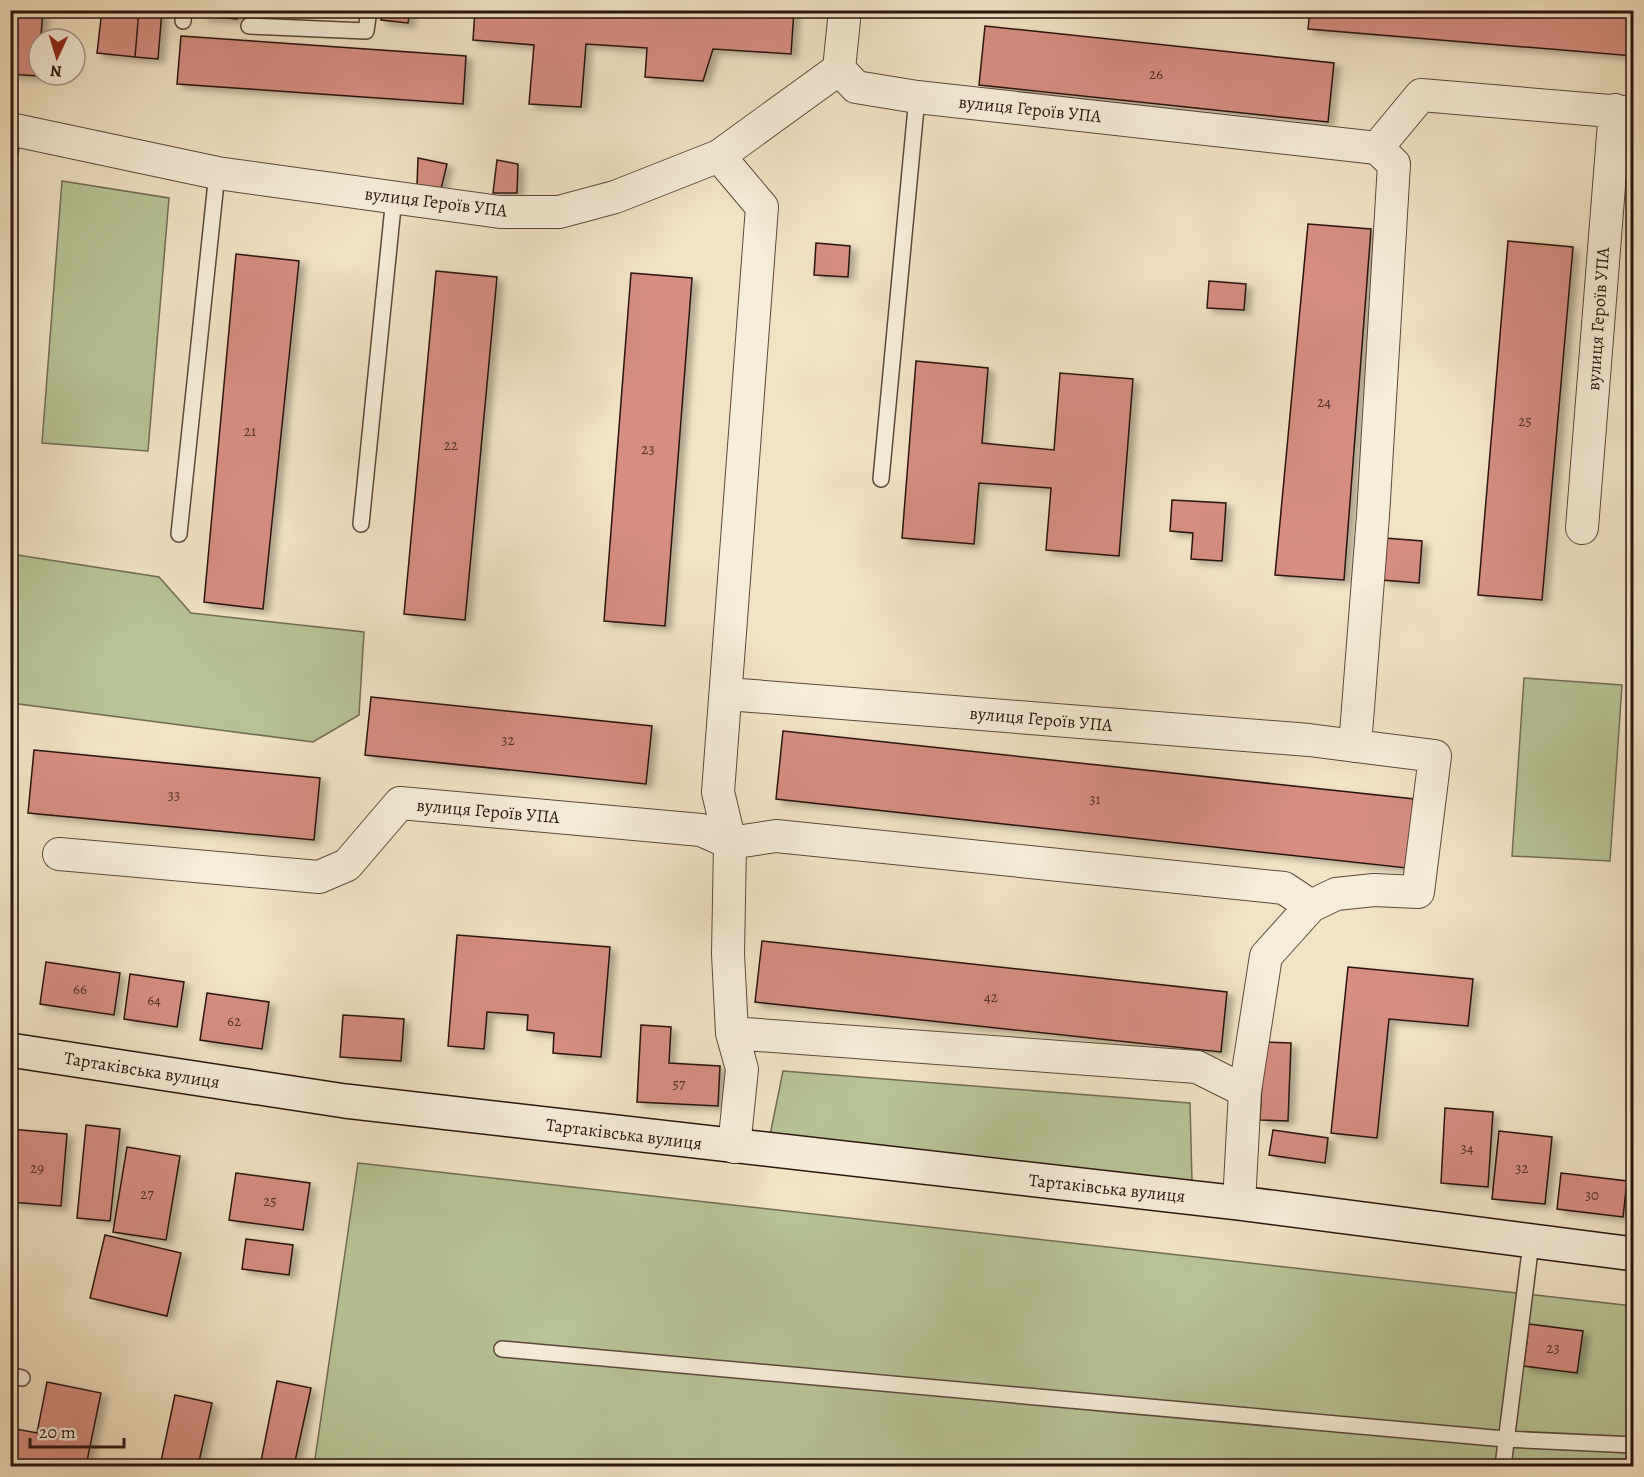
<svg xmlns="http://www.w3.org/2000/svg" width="1644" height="1477" font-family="Alegreya,serif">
<defs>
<filter id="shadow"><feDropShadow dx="6" dy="4" stdDeviation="3" flood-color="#0004"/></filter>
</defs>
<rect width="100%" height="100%" fill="#f2e3c3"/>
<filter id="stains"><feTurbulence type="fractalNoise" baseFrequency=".00333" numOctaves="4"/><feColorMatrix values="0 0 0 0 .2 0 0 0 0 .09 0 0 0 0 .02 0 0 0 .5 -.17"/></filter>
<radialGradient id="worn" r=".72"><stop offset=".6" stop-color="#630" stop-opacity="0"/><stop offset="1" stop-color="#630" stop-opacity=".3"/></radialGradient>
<path fill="#b8c496" stroke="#716c51" stroke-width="1.5" d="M62,181L169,198L148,451L42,443Z
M11,554L159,577L191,613L364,632L359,715L313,742L11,703Z
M1524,678L1622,685L1610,861L1512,856Z
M783,1071L1190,1103L1192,1181L770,1135Z
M358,1163L1633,1306V1466H314Z"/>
<path fill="#d58e80" stroke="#2a150c" stroke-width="1.5" filter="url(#shadow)" d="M10,10H43L38,76L10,74Z
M102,10H139L135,57L97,53Z
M139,10H162L158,59L135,57Z
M202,10H238L237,19L202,16Z
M382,10H410L408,23L381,20Z
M475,10H794L791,54L713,49L703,81L645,77L647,48L586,44L581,107L529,104L534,45L473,40Z
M1310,10H1634V56L1308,29Z
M985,26L1334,63L1328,122L979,85Z
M181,36L466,56L463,104L177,84Z
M418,158L447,164L441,189L417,185Z
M497,160L518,164L517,193H493Z
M1308,224L1371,229L1344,580L1275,575Z
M1508,241L1573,247L1542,600L1478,595Z
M816,243L850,246L848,277L814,275Z
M236,254L299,261L263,609L204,602Z
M436,271L497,277L465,620L404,614Z
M631,273L692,278L665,626L604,621Z
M1209,281L1246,284L1244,310L1207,308Z
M916,361L988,368L982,443L1054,450L1060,373L1133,379L1119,556L1046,550L1051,488L979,483L974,544L902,538Z
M1172,500L1226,503L1222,561L1191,559L1193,533L1170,531Z
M1385,538L1422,541L1419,583L1382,580Z
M371,697L652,726L646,784L365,755Z
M783,731L1414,799L1407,868L776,799Z
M34,750L320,778L314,840L28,813Z
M457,935L610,947L601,1057L553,1053L554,1033L527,1030L528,1015L487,1012L484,1049L448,1046Z
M762,941L1227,992L1221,1052L755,1002Z
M46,962L120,973L114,1015L40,1004Z
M1348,967L1473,979L1468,1026L1389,1019L1377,1138L1331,1133Z
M130,974L184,982L177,1027L124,1019Z
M207,993L269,1002L262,1049L200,1040Z
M343,1015L404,1019L401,1061L340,1057Z
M641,1025L671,1027L669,1063L720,1066L718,1106L637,1102Z
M1264,1042L1291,1043L1288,1121L1260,1120Z
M1445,1108L1493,1112L1488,1187L1441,1183Z
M86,1125L120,1129L110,1221L77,1218Z
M10,1129L67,1134L61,1206L10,1202Z
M1273,1130L1328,1138L1325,1163L1269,1155Z
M1499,1131L1552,1137L1545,1204L1492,1199Z
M127,1147L180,1156L166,1240L113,1232Z
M236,1173L310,1183L303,1230L229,1220Z
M1561,1173L1627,1181L1623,1217L1557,1209Z
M105,1235L181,1253L167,1316L90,1298Z
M246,1239L293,1245L289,1275L242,1269Z
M1529,1324L1583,1331L1577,1373L1524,1366Z
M277,1381L311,1388L294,1466H260Z
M47,1382L101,1393L86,1466H10V1428L37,1433Z
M175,1395L212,1403L198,1466H160Z"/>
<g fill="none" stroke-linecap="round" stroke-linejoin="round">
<g stroke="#5c483a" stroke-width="18">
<path id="lane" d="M183,21L184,10
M249,26L366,31L369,10
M10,152L13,129
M881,479L917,97
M361,524L394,197
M179,534L217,173
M502,1349L1505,1439L1634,1445
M10,1375L22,1378
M1503,1466L1531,1243"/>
</g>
<g stroke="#5c483a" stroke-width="34">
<path id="street" d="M839,69L845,10
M10,129L217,173L500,212H559L615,197L719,156L839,69L856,87L917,97L1377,148L1421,95L1634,113
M719,156L762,207L718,792L730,843L728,954L732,1033L742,1069L734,1147
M1582,528L1615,110
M727,694L1309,740L1435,756L1418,892L1374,890L1336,894L1311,906L1266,956L1245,1091
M1355,746L1373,516L1394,164L1377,148
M59,854L319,877L347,865L400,803L701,830L730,843L776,836L1284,888L1311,906
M732,1033L1197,1067L1245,1091L1239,1203"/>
</g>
<g stroke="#2a150c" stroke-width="36">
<path id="secondary" d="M10,1050L345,1101L1239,1203L1634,1254"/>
</g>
<use href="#lane" stroke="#f7edd8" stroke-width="15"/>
<use href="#street" stroke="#f7edd8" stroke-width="32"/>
<use href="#secondary" stroke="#f7edd8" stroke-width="33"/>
</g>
<g text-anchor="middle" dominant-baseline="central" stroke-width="5" stroke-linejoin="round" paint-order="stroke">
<g font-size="15" fill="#553329">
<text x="1156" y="74">26</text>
<text x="1324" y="402">24</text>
<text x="1525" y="421">25</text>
<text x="250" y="431">21</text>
<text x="451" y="445">22</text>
<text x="648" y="449">23</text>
<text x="508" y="740">32</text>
<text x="174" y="795">33</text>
<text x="1095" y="799">31</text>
<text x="80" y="989">66</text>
<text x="991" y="997">42</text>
<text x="154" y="1000">64</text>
<text x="234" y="1021">62</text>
<text x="679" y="1084">57</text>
<text x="1467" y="1148">34</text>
<text x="37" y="1168">29</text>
<text x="1522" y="1168">32</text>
<text x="147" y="1194">27</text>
<text x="1592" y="1195">30</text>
<text x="270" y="1201">25</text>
<text x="1553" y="1348">23</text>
</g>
<g font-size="18" fill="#2a150c" stroke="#f7edd8">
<text transform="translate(1030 109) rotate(6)">вулиця Героїв УПА</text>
<text transform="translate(436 202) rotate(7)">вулиця Героїв УПА</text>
<text transform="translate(1598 319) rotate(-86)">вулиця Героїв УПА</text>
<text transform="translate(1041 719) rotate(5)">вулиця Героїв УПА</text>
<text transform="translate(488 811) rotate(5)">вулиця Героїв УПА</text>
<text transform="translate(142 1070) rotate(9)">Тартаківська вулиця</text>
<text transform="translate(624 1134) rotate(7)">Тартаківська вулиця</text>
<text transform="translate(1107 1188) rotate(6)">Тартаківська вулиця</text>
</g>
</g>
<rect width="1644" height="1477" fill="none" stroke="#f2e3c3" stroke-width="36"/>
<rect x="12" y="12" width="1620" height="1453" fill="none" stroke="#2a150c" stroke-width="3"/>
<rect x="18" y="18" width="1608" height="1441" fill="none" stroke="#2a150c" stroke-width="1.5"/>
<g transform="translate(57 57) rotate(184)"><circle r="28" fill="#f7edd8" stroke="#a59786" stroke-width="1.5"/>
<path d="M0-4.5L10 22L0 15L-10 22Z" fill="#8f2418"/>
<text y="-9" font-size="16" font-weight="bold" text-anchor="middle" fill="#2a150c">N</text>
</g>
<path d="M30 1438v9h94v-9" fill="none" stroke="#2a150c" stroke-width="3"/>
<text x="39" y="1438" font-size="18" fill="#2a150c" stroke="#f7edd8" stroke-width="4.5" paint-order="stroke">20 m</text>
<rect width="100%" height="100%" filter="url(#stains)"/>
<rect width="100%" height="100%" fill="url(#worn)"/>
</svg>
